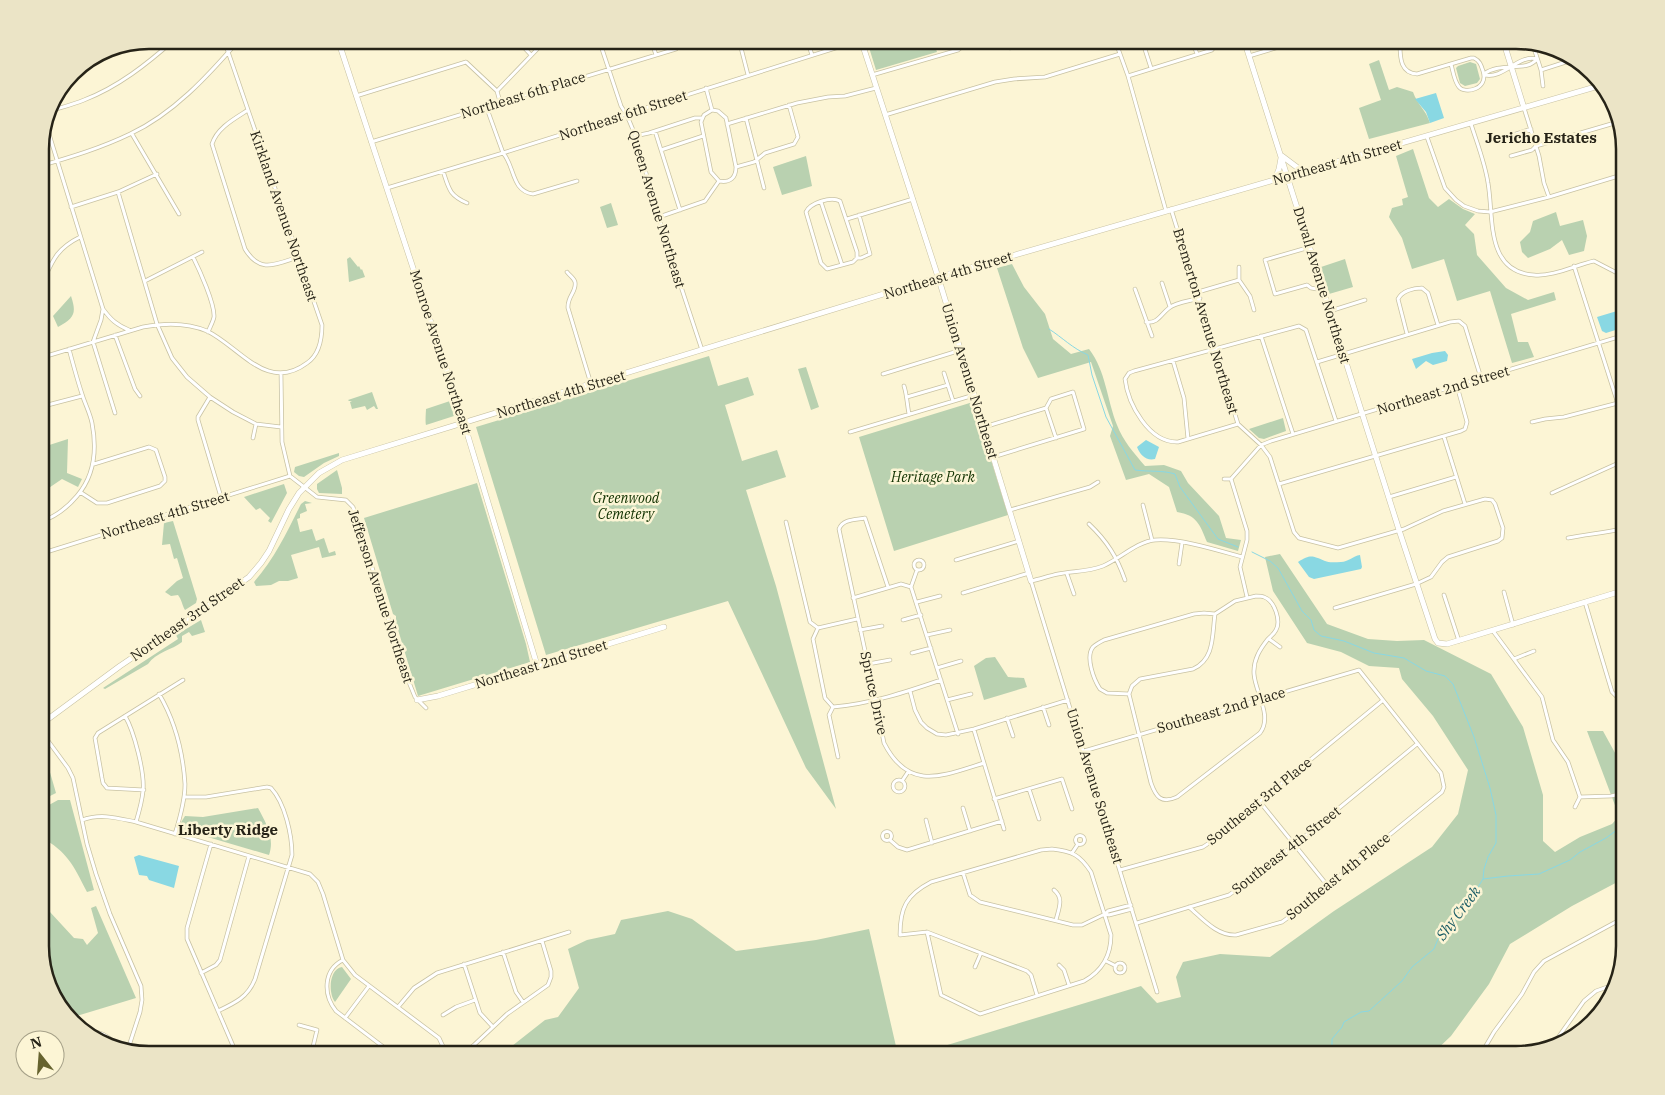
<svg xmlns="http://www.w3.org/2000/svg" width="1665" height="1095" font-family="'IBM Plex Serif',serif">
<rect width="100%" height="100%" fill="#fcf5d5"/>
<path fill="#b9d1b0" d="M872,40H933L937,52L876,70L867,41Z
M1379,60L1389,90L1397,87L1413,92C1417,104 1426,110 1430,123L1369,139L1359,108L1381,100L1369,64Z
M1470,62L1476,64L1480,79L1477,83L1465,86L1460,83L1456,68L1458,66Z
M1413,149L1429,198L1438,207L1449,199L1463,209L1475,214L1465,225L1474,234L1477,255L1506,288L1528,300L1554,292L1556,300L1511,314L1518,342H1528L1534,357L1512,363L1490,291L1457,301L1444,259L1412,269L1402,238L1389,217L1392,208L1403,205L1402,199L1408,197L1396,156Z
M806,156L812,186L782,195L773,167Z
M611,203L618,225L607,228L600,207Z
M1556,212L1560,226L1583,220L1587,236L1584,251L1569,255L1562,240L1550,249L1528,258L1522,252L1520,242L1530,232L1533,221Z
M350,257L358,267L359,266L361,270L362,269L365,277L349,282L347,259Z
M1345,259L1353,287L1329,294L1321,267Z
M1012,264L1024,287L1045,314L1053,339L1071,354L1089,349C1106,371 1107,400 1117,425C1123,441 1134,453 1145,466L1164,465L1181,471L1188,483L1219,516L1226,538L1241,540L1238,551L1207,542C1200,525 1197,515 1177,512L1169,487L1149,474L1126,480L1110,436L1113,426L1091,362L1038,378L1023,348L997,268Z
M71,296C77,314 74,318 58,327L53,316Z
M709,356L718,386L748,377L754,395L725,405L742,461L777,450L786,477L746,490L776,586L836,809L806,768L728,601L546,655L476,427Z
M806,367L819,407L811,410L798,369Z
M372,392L378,409H376L374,406L367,410L365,406L352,409L350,402L352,401H349L348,400Z
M450,401L454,416L426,425C425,421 426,412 426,409Z
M973,402L1008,515L894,551L859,437Z
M1283,418L1286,431L1264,439L1259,438L1249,429Z
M68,439L67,473L82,479L78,487L62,479L40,494V448Z
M339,453V456L324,463L304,477L299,476L294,472L295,467Z
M337,470L342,488V494L319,493L317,489V484Z
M477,483L526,644L530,662L418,696L396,623V616L393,614L364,518Z
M284,484L287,493L271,523L268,521L270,518L260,508L256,510L244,497Z
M305,501L312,503L305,504L307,511L300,514V518L297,519L300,532L312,529L316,541L324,538L329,553L335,551L336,555L322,558L319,547L291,555L298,578L288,581H279L271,585L256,586L254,582C275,558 287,532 301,504Z
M173,521L197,599L196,603L185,610C182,605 182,600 178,595L171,596L165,592L177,581L183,578L177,558L174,559L170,544L162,545L164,523Z
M1280,554L1327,624L1368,639L1397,641L1424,640L1491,674L1523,727L1543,795V841L1555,852L1580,837L1612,824L1619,816L1587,731H1603L1625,771V878L1572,906L1510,944L1489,984L1451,1036L1431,1055H939L944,1046L1141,986L1157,1003L1181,997L1176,977L1183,962L1220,954L1270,957L1334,911L1432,847L1458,814L1468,770L1433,716L1402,679L1399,668L1369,666L1341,652L1307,643L1273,591L1265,557Z
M201,620L205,632L192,636L189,632L182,636V642C172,650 156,652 148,664L105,689L103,688L178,639L176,635Z
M995,657L1008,677L1024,678L1027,687L984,700L974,666L986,658Z
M40,757L47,762L56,793L40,801Z
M58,800H70L94,890L87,892C72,863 69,854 40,836V810Z
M258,808C266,823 275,838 269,855L184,830L180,824L185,816L203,817Z
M96,906L136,998L70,1018L54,1000L40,953V915L50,912L74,938L83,939L87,945L98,933L91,908Z
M668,911L692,919L736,951L816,940L869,929L898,1055H507L512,1046L545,1020L558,1017L579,988L568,949L587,940L615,934L621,920Z
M342,967L351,979L335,1002C328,993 329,969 342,967Z"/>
<path fill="#89d8e3" d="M1436,93L1444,118L1430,123L1426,112L1415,99Z
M1624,306L1625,327L1606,333L1602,331L1597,317L1617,311L1616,309Z
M1445,351L1448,355L1447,361L1433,365L1426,361L1416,369L1412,359L1432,353Z
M1146,440L1159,447L1155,459C1146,461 1140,455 1137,447Z
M1360,555L1362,567L1361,569L1314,579L1309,577L1298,562C1311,554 1312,556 1325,561C1329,563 1336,562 1341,562C1348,562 1353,556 1360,555Z
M139,855L179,866L174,888L149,880L147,876L139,875L134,857Z"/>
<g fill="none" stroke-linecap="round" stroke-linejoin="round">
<path stroke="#89d8e3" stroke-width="1" d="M1049,329C1063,338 1072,348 1088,355L1092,375L1106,417L1135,470C1149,472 1162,470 1175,474L1180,487L1218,539L1238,547
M1252,552L1270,561L1278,568L1302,611L1311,620L1314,630L1321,636L1344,641L1374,653L1404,658L1426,671L1445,676L1453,684L1474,737L1490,788L1496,815V843L1488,857L1484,869L1483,879
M1332,1055V1039L1342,1027L1344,1022L1361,1012L1369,1011L1402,981L1412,967L1434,949L1438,939L1460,916L1483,879L1508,876L1539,874L1570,860L1580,852L1606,838L1625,824"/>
<g stroke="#c8c2a3" stroke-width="4.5">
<path id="street" d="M517,40L531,55
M599,40L621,106C636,127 645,170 652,196C668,248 685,299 702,350
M651,40L656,55
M739,40L748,75
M807,40L812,55
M1008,40L1010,48
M1115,40L1128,76L1166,211
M1142,40L1151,68
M1192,40L1197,54
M1400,45C1400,59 1401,73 1417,74L1471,58H1474C1480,61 1481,65 1483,71C1489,90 1464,94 1459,87C1454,81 1453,71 1451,64
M1533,45L1541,70L1543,86
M1249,56L1289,44
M1541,70L1566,62
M1484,74C1501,61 1526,73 1537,59
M872,75L958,50L963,46V40
M1485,75C1504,79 1518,54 1537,59
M1128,76L1212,50L1214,47V40
M706,88L712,110L718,111L726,118L736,167
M497,91L500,102
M356,96L466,62L497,91L546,40
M486,106L503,153C515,166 511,191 533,194L577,181
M1524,108L1539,156L1544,183L1549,197
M248,110C234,119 217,128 212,144L245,249C260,274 276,264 298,257
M712,110L704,115L701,122L711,172L719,181
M47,112C59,108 72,105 84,100C118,87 147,64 174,40
M885,115L995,82L1014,79L1045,77L1120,54
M746,118L764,188
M45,121L103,309L101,320L93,342L115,413
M727,124L797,103L828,97L845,96L876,88
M1471,124C1477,143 1485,163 1488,183C1494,217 1485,272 1534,275C1552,277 1576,265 1594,261L1619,274L1625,273
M655,131L680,210
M132,134L179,214
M635,136L649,133L695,118H702
M1427,137L1445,188L1456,200L1464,206L1478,211L1490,212L1549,197L1625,174
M1507,137L1531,129
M371,142L676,49
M661,150L703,136
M1511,156L1532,150L1536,146L1618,122
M40,166C71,157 101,148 130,134C173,114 208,76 239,40
M443,171C449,189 449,195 467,203
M387,188L503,153L861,40
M118,192L157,324L172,358L187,377L210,397L233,412L256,424L281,427
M821,202L842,265
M71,207L118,192L157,174
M1171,209L1238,424L1261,445L1270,457L1294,532L1299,538L1338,548L1404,529L1443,511L1485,499L1492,500L1495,504L1503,528L1502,538L1498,541L1448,557L1442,562L1431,577L1416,584L1335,608
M659,217L705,201L719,181C730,183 736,178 736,167L754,162L765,153L794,144L798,137L789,105
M847,219L913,199
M1310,247L1265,260L1275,294L1307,285L1311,288L1323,290
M193,257C199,269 215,304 214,317C213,322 210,327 208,332
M857,258V252L840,201C831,196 810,203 806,212L821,263L827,269L853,262L857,258H861L870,254L859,215
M1574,266L1625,426
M1239,267V280L1250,296L1254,310
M567,272C569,275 574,278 575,282C577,292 567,296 568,308L591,384
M145,281L202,252
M1162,283L1170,307
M40,288C52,263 54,250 80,237
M1135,289L1152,336
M1198,292L1239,280
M103,309C111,320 117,325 129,330
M1330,311L1365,300
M1146,322C1158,324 1161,314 1169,308C1176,302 1191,301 1200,298
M1407,334L1398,299C1402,291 1413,288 1422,288L1428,293L1438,325
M115,335L135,389L140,396
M1261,336L1293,434
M40,345L44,357
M40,358L143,327C164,323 186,322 207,331C240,347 267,393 307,363C319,355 322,339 322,325L224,40
M1173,361L1184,398L1188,439
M1317,362L1450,322L1459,321L1465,326L1481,378
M281,373L282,442L290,476L317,497L346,500L353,507L406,675L415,697L426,708
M944,373L953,401
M883,374L961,350
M904,386C907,395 907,404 909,414
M210,397L198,417V420L221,497
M907,397L948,385
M40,407L82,396
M1046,408L1056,438
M1532,422L1545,419L1564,417L1618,403
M40,424L43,425L47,420L43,406
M1238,424L1178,442C1149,443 1128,404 1125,379L1129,373L1134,371L1299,326L1306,330L1336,421
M984,427L1046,408L1051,399L1073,392L1084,429L993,457
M850,432L974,395
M1444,437L1465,504
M253,438L256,424
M1224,479H1231L1261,445L1271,441L1625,335
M1231,479L1247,531V540L1240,567L1247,597
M1279,484L1461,431L1465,429L1467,422L1457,386
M80,492L97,503H107L160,486L165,481V477L156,450L149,447L94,464
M1552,493L1625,460
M1389,497L1456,477
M1143,505L1152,540
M1010,510L1090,487L1098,482
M40,522C55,517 67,508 77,496C95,475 97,449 92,423C90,413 85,404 82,394C77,379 73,364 69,349
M786,522L810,622L818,628L813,639L825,698L833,707L829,715L838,757
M1089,524C1107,541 1117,557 1125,580
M1568,538C1587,534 1606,533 1625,528
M40,554L290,476
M914 565a5 5 0 1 1 10 0a5 5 0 1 1-10 0Z
M956,560L1019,541
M1179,564L1182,543
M1067,574L1074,594
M888,587L865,518C855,520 843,519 839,529C854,601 870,671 884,743C909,792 942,776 984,763
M911,587L958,734
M911,587L917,570
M1504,592L1513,625
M963,593L1029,573
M1444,595L1459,641
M1256,596C1259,596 1262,596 1264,597C1275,601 1281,621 1276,630C1274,634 1271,636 1268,639C1260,649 1253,660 1254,674C1255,692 1273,716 1260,733L1177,797C1161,804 1156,797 1151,783L1129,694L1132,686L1140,679L1193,669C1215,659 1212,635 1215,614L1235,601Z
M853,598L901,584L911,587
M917,602L940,596
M1585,602L1612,692L1616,696L1625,697
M903,620L921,615
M818,628L857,619
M860,630L882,626
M1493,631L1542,697L1553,740L1568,762L1580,797L1575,807
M927,635L950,630
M1269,639L1280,647
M912,653L931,648
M1514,659L1534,651
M868,664L890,660
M937,668L961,661
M910,691L915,710L921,722L927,728L937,734L946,735L974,729L1068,700
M159,694C175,721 183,753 185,784C185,801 180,818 175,834
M1129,694L1107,693L1100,689C1094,680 1085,657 1093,647C1096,644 1100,642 1104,640L1194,614L1204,613L1215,614
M947,700L971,694
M833,707C870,704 906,692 941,680
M1043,707L1049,725
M125,716C134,731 145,773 143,791C142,802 139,812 136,822
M1007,718L1013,736
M40,730L68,768L73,778L87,844L96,874L110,914L141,986L142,1000L140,1012L128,1049
M974,730L1004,829
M1084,751L1359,670L1441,773L1444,787L1442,792L1289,917L1282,922L1236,935C1217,936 1203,919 1189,907
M893 786a6 6 0 1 1 12 0a6 6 0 1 1-12 0Z
M902,781L908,772
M1029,789L1039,819
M144,790L107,788L103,783L102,778L95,738L98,733L183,680
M184,797H206L267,787L271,788C285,803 292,835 292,855L255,979C248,997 235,1003 218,1011
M1580,797L1611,796L1625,793
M994,799L1062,779L1072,809
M1260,802L1327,885
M963,808L970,831
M82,820C101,813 117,818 136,822L310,874L318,882L323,894L343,960L355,975L439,1038L447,1055
M926,820L932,843
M882.5 836a4.5 4.5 0 1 1 9 0a4.5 4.5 0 1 1-9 0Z
M1075.5 840a4.5 4.5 0 1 1 9 0a4.5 4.5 0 1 1-9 0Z
M890,840L898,847L907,850L1002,821
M211,844L187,928V939L237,1055
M1052,849C1072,851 1080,855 1091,872L1111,935C1111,955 1102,971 1084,981L980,1014L941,995L927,932L900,935C900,908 906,895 931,882L1041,850Z
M1072,853L1078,844
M1120,870L1203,847L1209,843L1382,701
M963,873L970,895L980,902L1073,925H1082L1105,914
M1054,890C1064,898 1059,908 1056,920
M1131,905L1108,911L1105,914L1109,915L1132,909
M1137,923L1229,895L1236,890L1294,845L1417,744
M927,932L1027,971L1031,975L1037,995
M503,952L516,992L523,1002
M343,960C323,970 323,995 336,1011L394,1055
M1106,961L1116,966
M1115 968a5 5 0 1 1 10 0a5 5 0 1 1-10 0Z
M464,964L480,1013L493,1027
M1059,965L1064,970L1069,985
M975,967L981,953
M201,973L216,965L220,960L249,856
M1157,992L1031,581C1040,579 1049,576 1058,574C1073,571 1088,572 1103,566C1120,559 1136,542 1155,540C1179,538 1217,550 1242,557
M398,1007L414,988L437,973L569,932
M443,1015L456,1007L475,1000
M345,1018L369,986
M299,1025L317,1030L311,1055
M86,1034C102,1029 107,1037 120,1046
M1552,1046L1584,1001L1596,991L1613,985
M1484,1049L1499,1055
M451,1055L468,1050L474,1045L507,1014L548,985L551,977V971L542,941
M1478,1055L1484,1049L1494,1032L1522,994L1534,972L1544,961L1625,917"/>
</g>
<g stroke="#c8c2a3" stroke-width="6">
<path id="secondary" d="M338,40L464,423L537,665
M861,40L940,283L1031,581
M1244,40L1399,530L1435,639L1438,643L1447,644L1625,590
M1503,40L1524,108
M1282,156L1302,171
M1275,179L1279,169L1281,158
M417,700L438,696L664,627
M40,725L120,666L188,620L249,577L261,563L269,551L289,509L299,493L319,473L342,460L939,277L1602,85"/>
</g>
<use href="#street" stroke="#fff" stroke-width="3"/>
<use href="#secondary" stroke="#fff" stroke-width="5"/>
</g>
<g text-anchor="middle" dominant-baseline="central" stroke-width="5" stroke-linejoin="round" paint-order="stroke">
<g font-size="14" fill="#262317" stroke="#fcf5d5">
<text transform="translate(523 95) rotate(-17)">Northeast 6th Place</text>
<text transform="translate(623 115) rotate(-18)">Northeast 6th Street</text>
<text transform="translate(1337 162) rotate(-16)">Northeast 4th Street</text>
<text transform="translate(657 209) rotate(73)">Queen Avenue Northeast</text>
<text transform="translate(284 216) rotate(71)">Kirkland Avenue Northeast</text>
<text transform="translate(948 275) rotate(-17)">Northeast 4th Street</text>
<text transform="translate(1322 285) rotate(73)">Duvall Avenue Northeast</text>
<text transform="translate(1206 321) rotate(73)">Bremerton Avenue Northeast</text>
<text transform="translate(441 352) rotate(72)">Monroe Avenue Northeast</text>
<text transform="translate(970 381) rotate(73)">Union Avenue Northeast</text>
<text transform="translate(1443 390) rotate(-17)">Northeast 2nd Street</text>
<text transform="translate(561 394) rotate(-17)">Northeast 4th Street</text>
<text transform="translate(165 515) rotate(-17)">Northeast 4th Street</text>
<text transform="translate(381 596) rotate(72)">Jefferson Avenue Northeast</text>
<text transform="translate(187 619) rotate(-35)">Northeast 3rd Street</text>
<text transform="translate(541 664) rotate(-17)">Northeast 2nd Street</text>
<text transform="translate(874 693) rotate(78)">Spruce Drive</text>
<text transform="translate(1221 710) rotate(-16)">Southeast 2nd Place</text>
<text transform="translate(1095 786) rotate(73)">Union Avenue Southeast</text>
<text transform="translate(1259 801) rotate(-39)">Southeast 3rd Place</text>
<text transform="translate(1286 850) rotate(-38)">Southeast 4th Street</text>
<text transform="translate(1338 876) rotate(-39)">Southeast 4th Place</text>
</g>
<g font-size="14" font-style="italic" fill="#113200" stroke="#fcf5d5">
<text x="933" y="477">Heritage Park</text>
<text x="626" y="498">Greenwood<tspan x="626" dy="16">Cemetery</tspan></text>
</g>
<g font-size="15" font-weight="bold" fill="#262317" stroke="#fcf5d5">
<text x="1541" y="137">Jericho Estates</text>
<text x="228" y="829">Liberty Ridge</text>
</g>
<g font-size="15" font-style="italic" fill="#1a5c65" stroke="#fcf5d5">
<text transform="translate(1458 913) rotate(-53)">Shy Creek</text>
</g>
</g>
<path d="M0 0H1665V1095H0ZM149 49H1516A100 100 0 0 1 1616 149V946A100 100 0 0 1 1516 1046H149A100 100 0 0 1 49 946V149A100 100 0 0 1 149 49Z" fill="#ebe4c6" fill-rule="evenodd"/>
<path fill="none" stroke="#262317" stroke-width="2.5" d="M149 49H1516A100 100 0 0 1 1616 149V946A100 100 0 0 1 1516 1046H149A100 100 0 0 1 49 946V149A100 100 0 0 1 149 49Z"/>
<g transform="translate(40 1055) rotate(343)"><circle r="24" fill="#fcf5d5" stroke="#a6a189"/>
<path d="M0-4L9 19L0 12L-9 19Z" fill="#66632f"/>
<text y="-8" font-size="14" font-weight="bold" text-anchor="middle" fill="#262317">N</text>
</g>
</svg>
